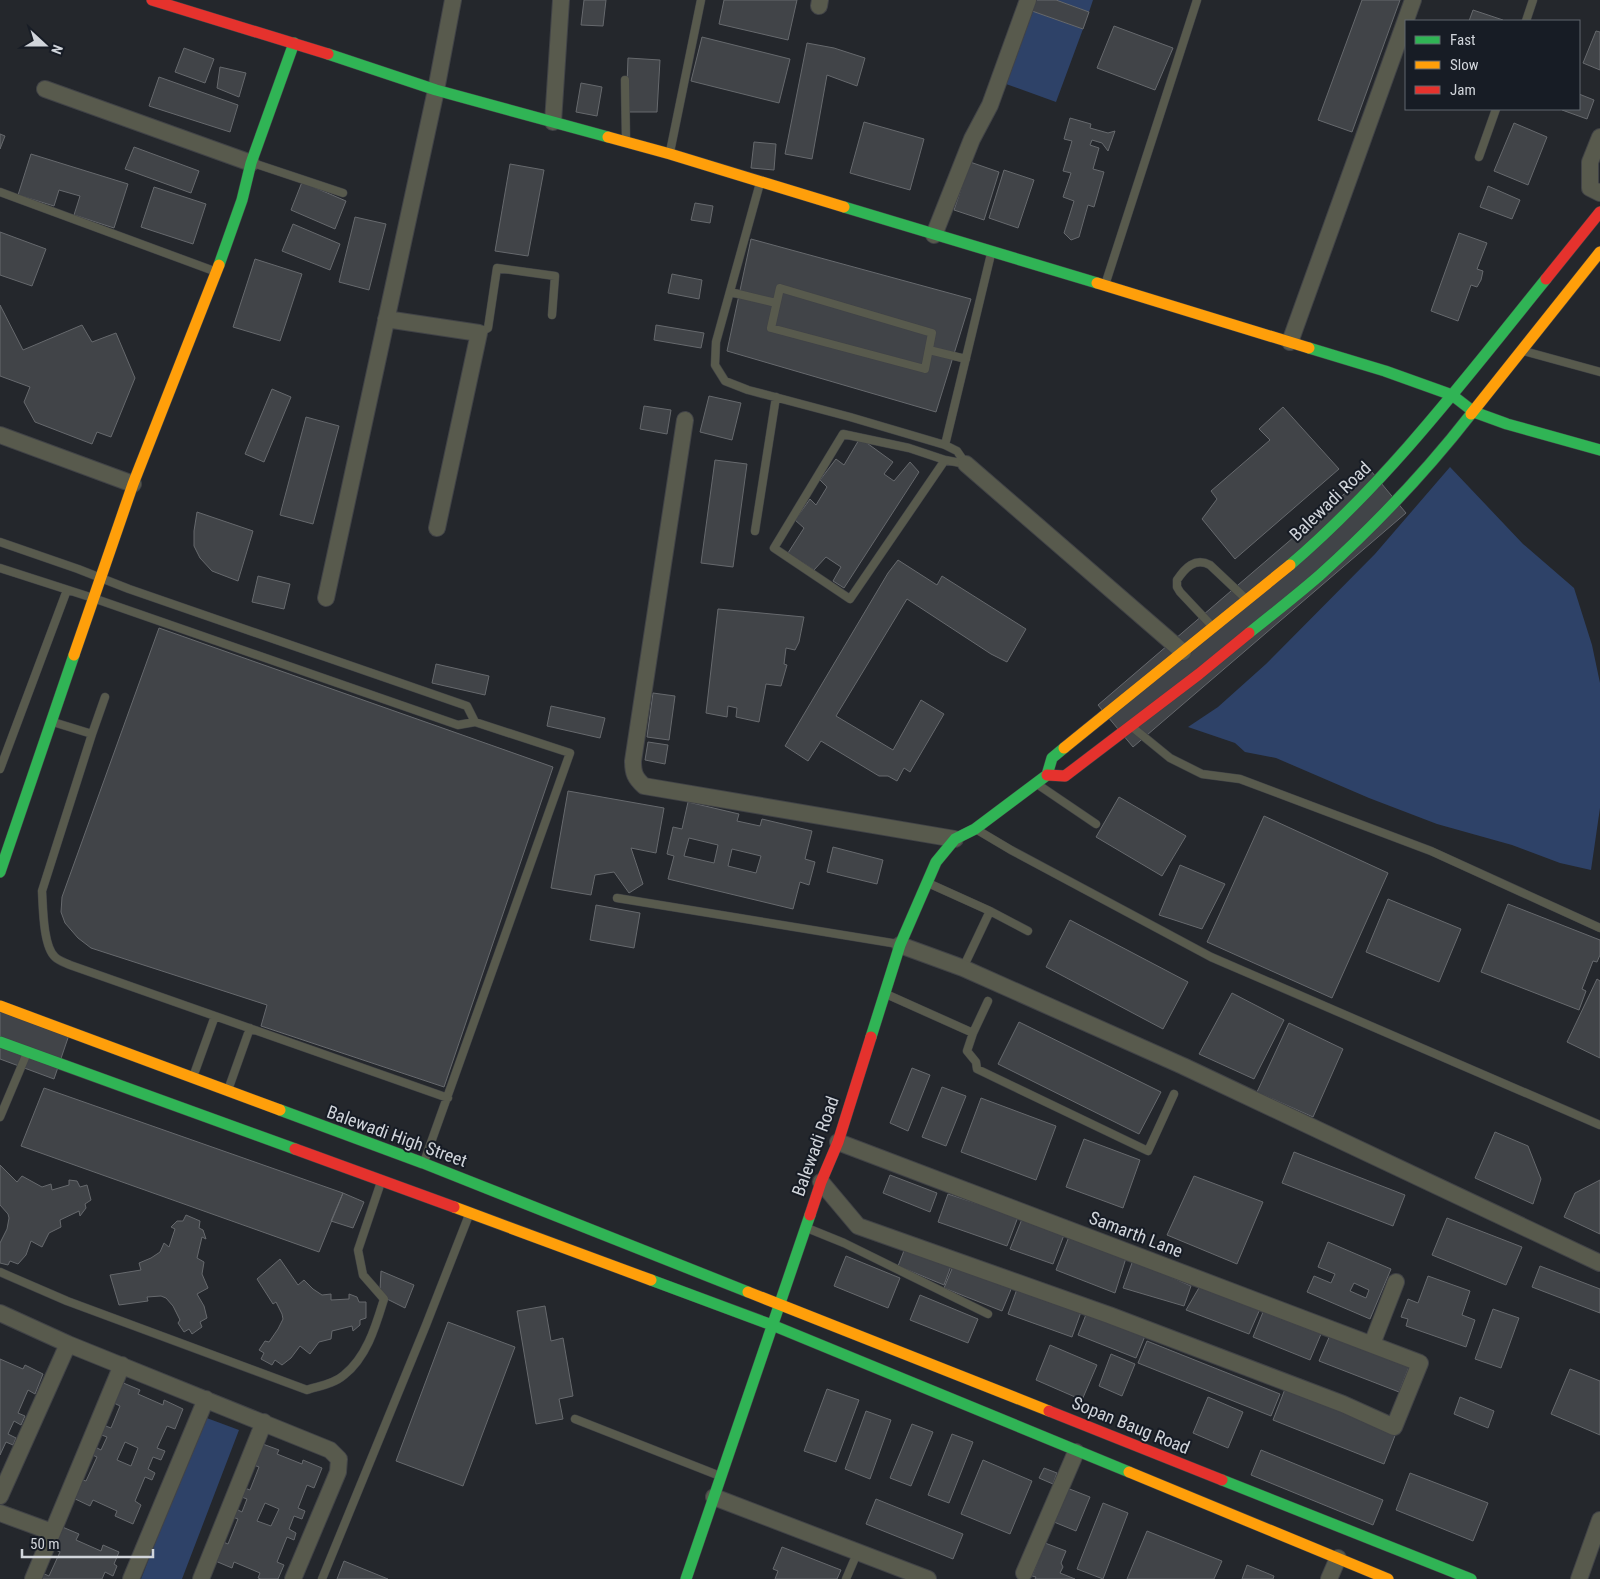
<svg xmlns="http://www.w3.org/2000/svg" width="1600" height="1579" font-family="'Roboto Condensed',sans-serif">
<rect width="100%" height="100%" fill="#24272c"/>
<path fill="#2e4268" d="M1056,0H1093L1089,12Z
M1032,11L1083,29L1056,102L1006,84Z
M1450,467L1523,544L1574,588L1592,645L1600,683V808L1591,870L1560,863L1512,845L1437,824L1369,798L1276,758L1245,752L1235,743L1188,727L1218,707L1266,664L1375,554Z
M204,1417L239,1430L182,1579H141Z"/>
<path fill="#414448" stroke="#66696d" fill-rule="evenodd" d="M584,0H606L603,26L581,25Z
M724,0H797L788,40L719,24Z
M1036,0H1056L1089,12L1083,29L1032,11Z
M1362,0H1400L1352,132L1318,120Z
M1473,10L1503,20L1502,21H1469Z
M1114,26L1173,48L1155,90L1097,68Z
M1596,31L1600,32V70L1583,63Z
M702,37L790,59L779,103L691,81Z
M807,43L834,48L865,58L857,86L827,75L812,159L785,154Z
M184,48L214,59L205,83L175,72Z
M628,58L660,60L657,112H626Z
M220,67L246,73L239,97L217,88Z
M159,77L238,105L230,132L149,106Z
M581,83L602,87L597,116L576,112Z
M1579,94L1594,100L1587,119L1562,110L1563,109H1579Z
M1070,118L1091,124L1090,128L1108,133L1115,131L1108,151L1102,143L1092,140L1090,145L1099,148L1093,169L1104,172L1094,207L1088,205L1079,237L1071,240L1064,233L1074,201L1063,197L1071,173L1063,171L1072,141L1064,139Z
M864,122L924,139L910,190L850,173Z
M1514,123L1547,137L1528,185L1494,171Z
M0,134L5,136L0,149Z
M754,142L776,144L774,170L751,168Z
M134,147L199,171L191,193L125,169Z
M31,154L128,184L114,228L74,215L80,196L59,190L54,206L18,195Z
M970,162L999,172L984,220L954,210Z
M510,164L544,170L528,256L495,251Z
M1004,170L1034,180L1018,228L989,218Z
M302,182L346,201L335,229L291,210Z
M1488,186L1520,200L1512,219L1480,207Z
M154,187L206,204L193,244L141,227Z
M695,203L713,206L710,223L691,220Z
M355,217L386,224L369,290L339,282Z
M293,224L340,244L330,270L282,251Z
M0,232L46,249L32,286L0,275Z
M1459,233L1487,243L1477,269L1483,271L1481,280L1477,287L1471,285L1458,321L1431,311Z
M751,239L971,299L936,412L727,351Z
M255,259L302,274L280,341L233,327Z
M672,274L702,280L699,299L668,293Z
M0,305L23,350L82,325L92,342L116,333L135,378L111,437L97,432L92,444L35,422L24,402L30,387L0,376Z
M656,325L704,333L701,348L654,340Z
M272,389L291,397L264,462L245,454Z
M709,396L741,403L732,440L700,432Z
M644,406L671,410L667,434L640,429Z
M1283,407L1339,469L1235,559L1202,519L1217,499L1211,491L1270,440L1259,429Z
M306,417L339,426L313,524L280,515Z
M860,438L893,462L884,474L894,481L910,462L919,472L844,588L833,581L841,567L826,557L814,570L788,553L804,528L795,520L810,499L816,505L827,487L820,480L836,459L844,465Z
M715,460L747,464L733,567L701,563Z
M1371,471L1406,513L1133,747L1098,705Z
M197,512L253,531L238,581L212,571L200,558L194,546V531Z
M898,560L937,585L942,576L1026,629L1007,662L991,654L907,599L836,716L893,750L921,700L944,714L910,772L904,768L897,781L888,776H879L821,741L808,761L785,746L888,573Z
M258,576L290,584L284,609L252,602Z
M718,609L804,617L799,642L795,650L786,648L784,664L787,665L781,686L766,684L759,722L736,717L737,708L728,706L727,717L706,713Z
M159,628L553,767L444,1087L261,1026L267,1005L91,948L78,938L65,923L61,912L62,897Z
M436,664L489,676L485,695L432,683Z
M653,693L675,696L669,740L647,737Z
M551,706L605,718L600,738L547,726Z
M648,742L668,745L665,764L645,760Z
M568,791L664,808L656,853L631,848L643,884L629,893L614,872L595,875L591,895L551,888Z
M1119,797L1186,836L1162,876L1096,837Z
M688,802L739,814L737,821L760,826L762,819L812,831L805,859L815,862L809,885L800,882L793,909L668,879L674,856L667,854L673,827L682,829ZM689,838L718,845L714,863L684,856ZM732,849L761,856L756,873L728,866Z
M1264,816L1388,873L1332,998L1207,942Z
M833,847L883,860L877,884L827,872Z
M1180,865L1225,884L1202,929L1159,915Z
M1388,899L1461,929L1439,982L1366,952Z
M1508,904L1600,940V955L1597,962L1593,961L1582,989L1586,991L1579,1010L1481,972Z
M596,905L640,913L634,948L590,940Z
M1070,920L1188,982L1163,1029L1046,967Z
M1597,979L1600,981V1058L1567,1042Z
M1232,993L1284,1020L1254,1079L1199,1054Z
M0,1004L71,1029L54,1079L0,1059Z
M1019,1022L1161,1092L1139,1134L998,1064Z
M1289,1023L1343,1049L1313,1117L1257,1092Z
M912,1068L930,1075L908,1131L890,1123Z
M942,1087L966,1096L946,1146L922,1137Z
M44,1088L343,1193L319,1252L21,1146Z
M981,1098L1056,1126L1036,1180L961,1152Z
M1495,1132L1528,1146L1541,1179L1533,1204L1475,1178Z
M1084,1139L1140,1160L1123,1208L1066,1187Z
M1294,1152L1405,1195L1393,1226L1282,1183Z
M0,1165L17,1182L22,1176L42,1187L51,1184L52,1190L69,1185V1180L77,1181L80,1187L87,1185L91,1200L85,1204L86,1208L80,1216L79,1211L60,1220L61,1227L49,1233L42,1247L31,1241L26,1255L18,1264L10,1261L8,1265L0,1263V1243L7,1229L9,1218L8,1214L0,1205Z
M890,1175L937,1193L930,1212L883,1193Z
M1194,1176L1263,1202L1237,1264L1167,1235Z
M1600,1180V1234L1564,1217L1575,1193Z
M343,1193L364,1202L353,1228L331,1221Z
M948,1194L1018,1217L1007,1246L938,1222Z
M186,1215L200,1221L199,1228L203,1230L206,1239L202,1237L197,1258L204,1262L202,1274L208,1288L197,1294L204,1306L207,1318L200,1322L202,1327L192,1334L189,1329L184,1332L178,1323L180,1320L173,1306L166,1298L161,1296L147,1297L148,1301L119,1305L110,1275L141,1270L139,1263L151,1258L160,1252L164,1243L169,1247L175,1229L171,1227L177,1221H183Z
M1447,1218L1522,1247L1506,1285L1432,1255Z
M1022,1219L1064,1235L1053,1264L1010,1249Z
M1070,1234L1126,1258L1115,1293L1056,1270Z
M1328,1242L1391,1269L1370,1319L1307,1292L1314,1276L1331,1283L1335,1274L1318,1267ZM1354,1283L1369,1290L1366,1298L1350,1291Z
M905,1248L951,1266L944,1285L898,1266Z
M846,1256L900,1278L888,1308L834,1286Z
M280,1259L298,1285L304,1280L313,1289L322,1295L331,1294V1300L349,1299V1294L357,1297L359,1302H366V1318L360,1320V1325L353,1331L352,1326L332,1331L331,1339L319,1342L310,1354L300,1346L291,1358L282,1365L275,1360L272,1365L261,1359L264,1353L259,1350L265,1341L269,1342L278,1329L283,1319L282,1314L276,1302L273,1304L257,1279Z
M1133,1260L1191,1286L1184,1306L1123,1288Z
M954,1264L1012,1287L1002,1311L944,1288Z
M1540,1266L1600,1289V1313L1532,1287Z
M381,1271L414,1285L405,1308L385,1298L380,1290Z
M1428,1276L1470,1291L1462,1315L1475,1320L1466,1347L1406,1326L1408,1319L1401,1317L1408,1299L1418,1303Z
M1200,1286L1260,1309L1249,1334L1186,1310Z
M1017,1289L1081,1312L1072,1337L1008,1314Z
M920,1295L978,1319L968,1343L910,1320Z
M545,1306L551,1341L563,1338L573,1396L559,1399L563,1419L536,1424L517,1311Z
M1493,1309L1519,1318L1501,1368L1475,1359Z
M1087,1312L1145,1336L1136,1358L1078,1335Z
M1263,1312L1321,1334L1310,1360L1253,1337Z
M448,1322L515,1347L463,1486L396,1461Z
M1330,1335L1409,1367L1399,1392L1319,1361Z
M1147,1341L1280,1394L1271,1416L1138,1363Z
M1050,1345L1097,1365L1082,1400L1036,1380Z
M1111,1354L1135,1364L1122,1396L1099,1386Z
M0,1359L23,1369L25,1365L43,1374L35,1394L28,1390L18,1413L25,1416L21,1425L14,1421L8,1434L16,1438L13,1445L6,1442L0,1455Z
M1570,1369L1600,1381V1435L1551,1414Z
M121,1382L140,1390L138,1394L163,1405L164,1400L183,1409L175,1429L167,1426L157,1448L165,1451L161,1460L153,1457L148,1469L155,1473L152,1480L145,1477L135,1501L141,1505L133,1524L115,1516L117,1511L93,1500L90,1506L71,1497L80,1479L86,1481L97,1457L90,1454L93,1446L101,1450L107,1437L99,1434L103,1425L111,1428L120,1406L112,1402ZM125,1442L138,1448L131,1466L117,1460Z
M827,1389L859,1400L836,1462L804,1451Z
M1285,1389L1396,1433L1384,1464L1273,1420Z
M1208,1397L1243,1412L1228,1448L1193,1433Z
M1460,1397L1494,1411L1488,1428L1454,1414Z
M866,1411L891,1420L870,1479L845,1469Z
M912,1424L933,1432L911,1486L890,1478Z
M952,1434L973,1442L949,1503L928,1495Z
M260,1443L279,1450L277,1454L302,1464L303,1460L322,1468L314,1488L307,1485L298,1508L305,1511L302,1519L294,1516L289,1529L296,1533L294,1540L287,1537L277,1562L284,1565L278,1579H261L258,1578L260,1573L234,1562L232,1568L213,1560L221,1541L228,1544L238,1519L230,1516L234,1508L242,1512L247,1499L239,1496L242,1487L250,1490L259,1467L251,1464ZM265,1503L279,1509L271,1526L257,1521Z
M1261,1450L1383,1500L1373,1525L1251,1475Z
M983,1460L1032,1481L1010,1534L961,1514Z
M1044,1468L1057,1473L1053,1484L1039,1478Z
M1410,1473L1488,1503L1473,1541L1396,1510Z
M1067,1488L1090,1497L1076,1531L1054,1522Z
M876,1499L963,1534L953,1559L866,1524Z
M1103,1503L1128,1513L1103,1579L1077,1569Z
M60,1526L79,1534L76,1540L101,1551L103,1545L119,1552L114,1564L117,1566L113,1576L105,1572L102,1579H36L40,1572L49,1576L60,1552L50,1547Z
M1147,1531L1222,1561L1214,1579H1127Z
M1045,1543L1066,1551L1061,1563L1063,1567L1060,1573L1075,1579H1035L1036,1577L1032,1576Z
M782,1547L841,1570L837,1579H775L778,1571L773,1569Z
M344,1561L388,1579H337Z
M1247,1565L1274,1576L1273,1579H1242Z"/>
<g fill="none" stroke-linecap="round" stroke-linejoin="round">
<g stroke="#414347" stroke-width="9">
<path id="lane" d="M1526,21L1533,0
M625,80L626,140
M670,152L701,0
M1479,157L1496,109
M253,163L343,193
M760,183L716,342L715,365L725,381L748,390L850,417L945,445L957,451L966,464
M0,192L214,271
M1105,285L1197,0
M780,288L932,333L925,369L771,328Z
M730,292L776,303
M479,333L488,328L497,268L555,276L552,315
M929,350L966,359
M1524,351L1600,372
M945,445L991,254
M945,460L850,599L774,548L843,434L909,448L945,460L966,464
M755,531L776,397
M0,542L78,569L129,589L467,706L475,722L458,725L93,598L0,568
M1212,626L1180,592L1177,587V580C1185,568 1195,557 1210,565L1245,598
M53,722L92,734L42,891C43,907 43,946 55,957C59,961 66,963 70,965L448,1098
M1132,727L1170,758L1202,774L1240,779L1431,851L1600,928
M92,734L105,697
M0,769L67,590
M1037,784L1096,824
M979,831L1011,850L1211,957L1600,1125
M928,883L990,911L963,968
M617,898L898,944
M990,911L1028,931
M886,994L973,1033L967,1051L976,1062L977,1069L1148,1151L1174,1094
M973,1033L988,1001
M193,1077L215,1016
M228,1090L250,1028
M0,1117L27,1053
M424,1162L570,753L475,722
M807,1228L844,1243L988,1314
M0,1272L67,1301L307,1390C319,1386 334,1384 344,1375C367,1357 376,1325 384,1299L363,1275L358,1250L381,1182
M575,1419L720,1476
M322,1579L426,1325L469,1215
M846,1579L858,1551"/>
</g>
<g stroke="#414347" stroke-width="18">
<path id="street" d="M819,6L820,0
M45,89L251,163
M553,122L561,0
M1600,137L1590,162V188L1600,193
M934,235L972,139L990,105L1028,0
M386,319L479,333L437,528
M1290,342L1413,0
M685,420L633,761C633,773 635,778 644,786L955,839
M0,435L133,484
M966,464L1183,652
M326,598L436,90L453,0
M900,945L963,968L1183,1066L1600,1263
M821,1182L858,1226L1109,1315L1343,1404L1394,1427L1420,1363L838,1142
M0,1313L68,1344L330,1450L339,1459L338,1472L293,1579
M1372,1344L1396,1282
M0,1496L68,1344
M714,1497L928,1579
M0,1513L52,1532
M1024,1573L1076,1452
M33,1579L122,1365
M131,1579L206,1399
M201,1579L264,1422
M1329,1579L1338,1558
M1579,1579L1600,1520"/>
</g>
<g stroke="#414347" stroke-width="12">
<path id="fast" d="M328,54L436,90L608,137
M844,207L1097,283
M219,265L242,200L251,163L294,43
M1309,348L1385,371L1452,395L1474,412L1507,424L1600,450
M1290,565C1387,482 1466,378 1546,279
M1249,633C1273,614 1297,595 1320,575C1374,526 1426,472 1471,414
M0,872L74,655
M871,1037L900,945L936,862L955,839L975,829L1047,775L1052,758L1064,748
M0,1042L295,1149
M280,1110L423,1163L748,1292
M651,1280L772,1325L1129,1472
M1222,1480L1471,1579
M686,1579L810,1215"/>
</g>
<g stroke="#414347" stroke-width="12">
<path id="slow" d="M608,137L670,154L844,207
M1097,283L1309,348
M1471,414L1600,252
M74,655L133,484L219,265
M1064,748L1290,565
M0,1006L280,1110
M454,1207L651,1280
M748,1292L1049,1411
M1129,1472L1388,1579"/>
</g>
<g stroke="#414347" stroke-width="12">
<path id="jam" d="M152,0L328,54
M1546,279L1600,212
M1047,775L1065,776L1199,674L1249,633
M295,1149L454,1207
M810,1215L821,1182L838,1142L871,1037
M1049,1411L1222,1480"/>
</g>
<use href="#lane" stroke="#585a4d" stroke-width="8"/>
<use href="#street" stroke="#585a4d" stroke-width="16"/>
<use href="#fast" stroke="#30b455" stroke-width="11"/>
<use href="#slow" stroke="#ff9f0a" stroke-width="11"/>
<use href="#jam" stroke="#e5322d" stroke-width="11"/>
</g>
<g text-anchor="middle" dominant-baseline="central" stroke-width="4" stroke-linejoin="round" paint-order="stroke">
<g font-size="18" fill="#d1d5db" stroke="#171c25">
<text transform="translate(1330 501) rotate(-44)">Balewadi Road</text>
<text transform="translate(397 1136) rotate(20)">Balewadi High Street</text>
<text transform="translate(815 1146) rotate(-70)">Balewadi Road</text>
<text transform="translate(1136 1234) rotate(21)">Samarth Lane</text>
<text transform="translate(1131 1425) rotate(22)">Sopan Baug Road</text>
</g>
</g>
<rect x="1405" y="20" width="175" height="90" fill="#171c25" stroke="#61666e"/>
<rect x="1415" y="36" width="25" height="8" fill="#30b455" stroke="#61666e"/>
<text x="1450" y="45" font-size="15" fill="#d1d5db">Fast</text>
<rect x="1415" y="61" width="25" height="8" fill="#ff9f0a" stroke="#61666e"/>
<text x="1450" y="70" font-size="15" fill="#d1d5db">Slow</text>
<rect x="1415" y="86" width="25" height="8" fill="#e5322d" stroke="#61666e"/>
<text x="1450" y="95" font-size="15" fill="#d1d5db">Jam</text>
<g transform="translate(45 45) rotate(111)" stroke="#171c25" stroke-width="4" paint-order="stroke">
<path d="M0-4L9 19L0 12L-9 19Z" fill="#d1d5db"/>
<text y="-8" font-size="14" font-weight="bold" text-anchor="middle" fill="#d1d5db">N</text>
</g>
<path d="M22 1549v8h131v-8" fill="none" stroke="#d1d5db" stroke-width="2.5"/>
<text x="30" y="1549" font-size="15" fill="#d1d5db" stroke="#171c25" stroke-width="4" paint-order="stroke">50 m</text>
</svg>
